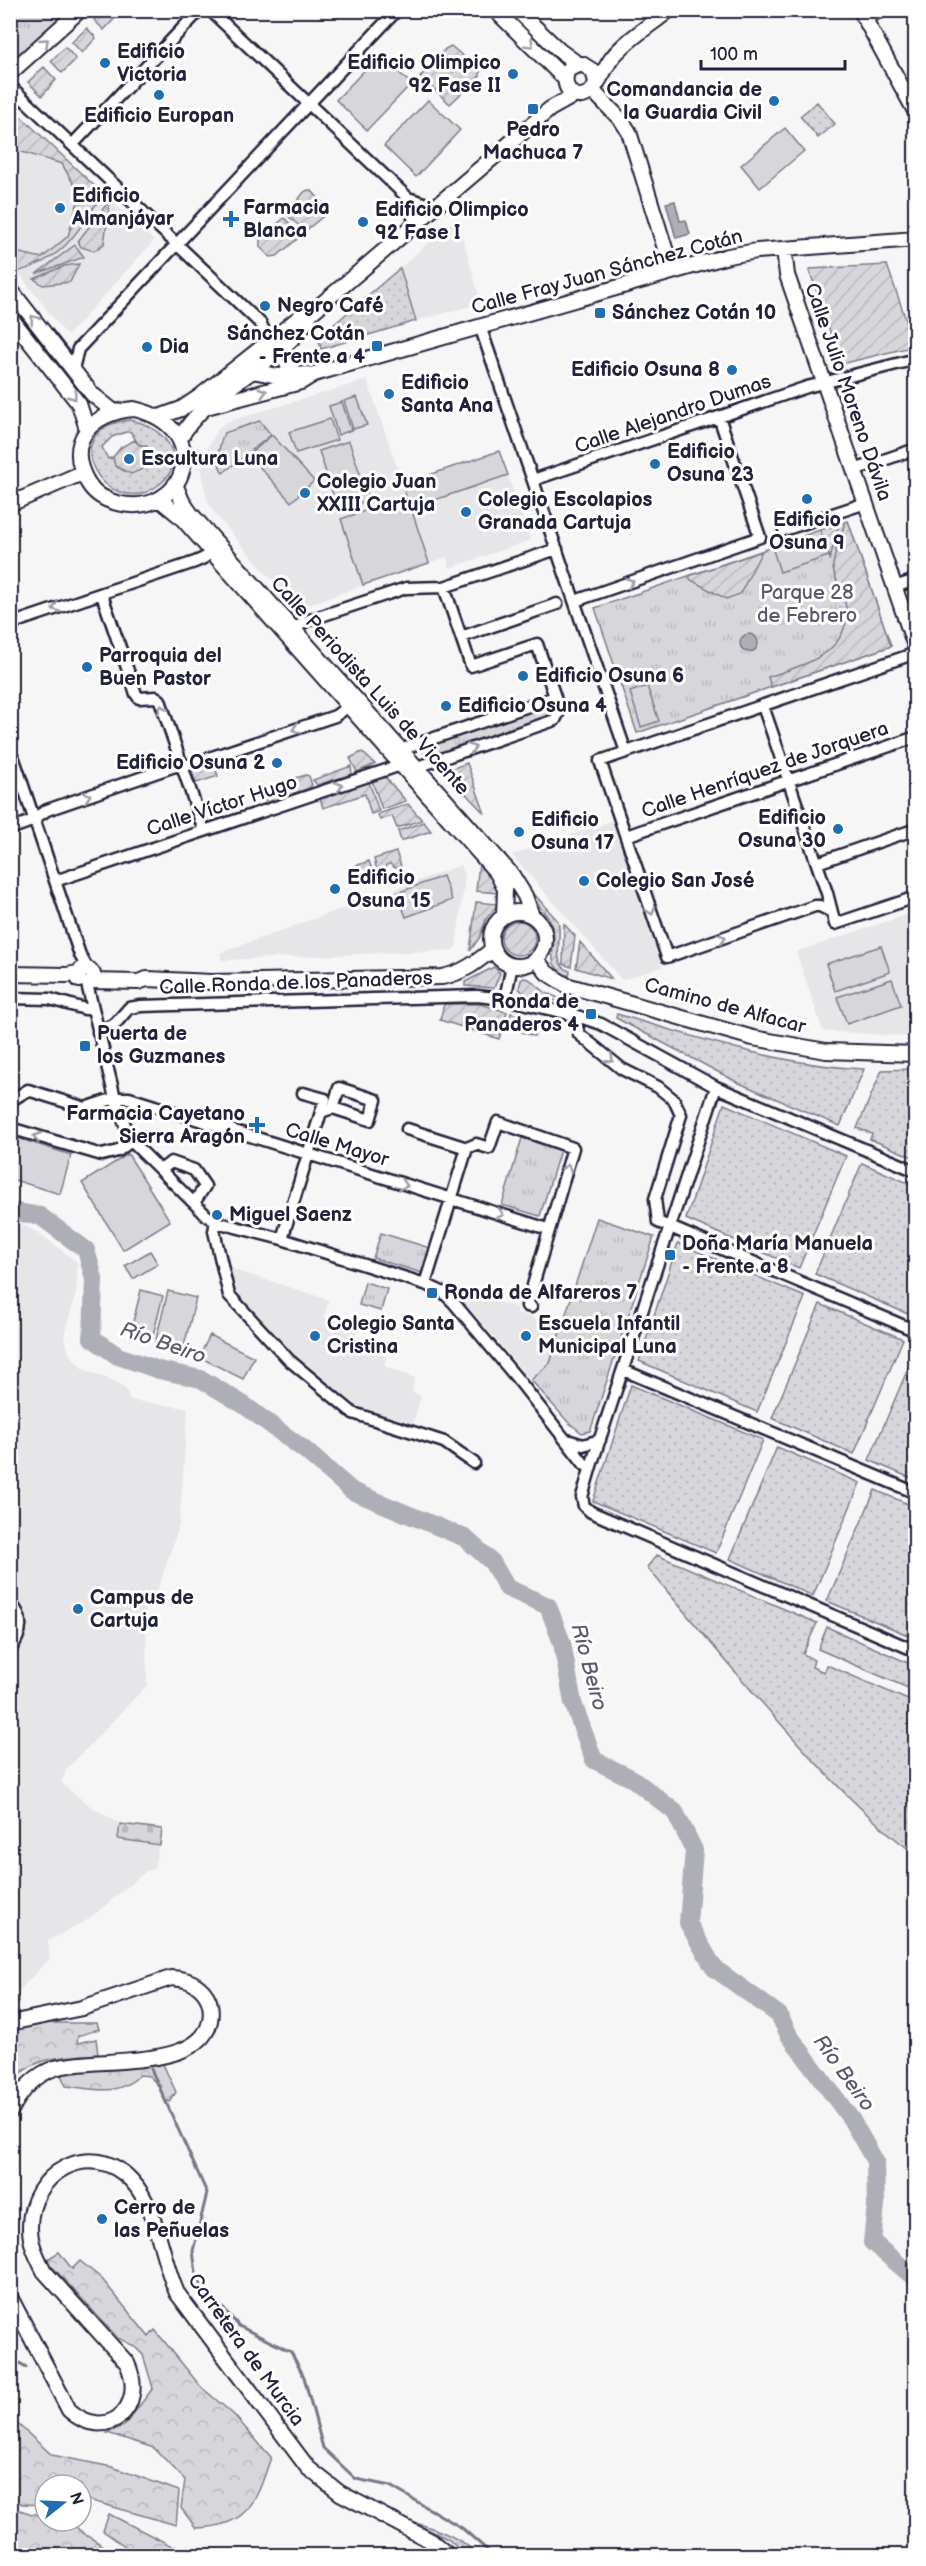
<svg xmlns="http://www.w3.org/2000/svg" width="926" height="2566" font-family="'Balsamiq Sans',sans-serif">
<defs>
<pattern id="grass-dots" width="8" height="8" patternUnits="userSpaceOnUse" patternTransform="scale(1.5)"><rect width="8" height="8" fill="#d7d7db"/><path d="M2 2h.1M6 6h.1" fill="none" stroke="#b8b8bd" stroke-width="1.8" stroke-linecap="round"/></pattern>
<pattern id="forest-crowns" width="20" height="18" patternUnits="userSpaceOnUse" patternTransform="scale(1.5)"><rect width="20" height="18" fill="#d7d7db"/><path d="M2 6a3 3 0 1 1 6 0M12 15a3 3 0 1 1 6 0" fill="none" stroke="#b8b8bd"/></pattern>
<pattern id="cemetery-stones" width="16" height="16" patternUnits="userSpaceOnUse" patternTransform="scale(1.5)"><rect width="16" height="16" fill="#d7d7db"/><path d="M2 7V4a2 2 0 0 1 4 0v3zM10 15v-3a2 2 0 0 1 4 0v3z" fill="#b8b8bd"/></pattern>
<pattern id="park-tufts" width="24" height="20" patternUnits="userSpaceOnUse" patternTransform="scale(1.5)"><rect width="24" height="20" fill="#d7d7db"/><path d="M3 7l-1-3M5 7V3M7 7l1-3M15 17l-1-3M17 17v-4M19 17l1-3" fill="none" stroke="#b8b8bd"/></pattern>
<pattern id="garden-furrows" width="10" height="10" patternUnits="userSpaceOnUse" patternTransform="scale(1.5)"><rect width="10" height="10" fill="#d7d7db"/><path d="M-1 1l2-2M0 10L10 0M9 11l2-2" fill="none" stroke="#b8b8bd"/></pattern>
</defs>
<rect width="100%" height="100%" fill="#f6f6f7"/>
<filter id="ink" filterUnits="userSpaceOnUse"><feTurbulence type="fractalNoise" baseFrequency=".0167" numOctaves="2"/><feDisplacementMap in="SourceGraphic" scale="12" xChannelSelector="R" yChannelSelector="G"/><feConvolveMatrix kernelMatrix="1 2 1 2 8 2 1 2 1" color-interpolation-filters="sRGB"/></filter>
<g filter="url(#ink)">
<path fill="#e6e6e9" d="M10,106L154,241L67,336L11,263Z
M457,218L481,303L416,321L400,268Z
M367,380L403,484L499,451L531,540L450,568L446,557L307,605L300,597L292,603L214,513L207,499L202,478V469L207,449L218,429L226,422Z
M612,821L662,967L622,980L512,855Z
M461,865L465,876L456,947L453,950L222,960L220,953Z
M915,912V1037L823,1031L796,952Z
M10,1222L24,1225L43,1236L78,1263L76,1293L64,1336L69,1353L83,1369L119,1383L128,1392V1400L188,1408L179,1526L158,1589L146,1604L147,1685L66,1770L61,1783L90,1806L120,1824L162,1829L154,1869L146,1871L89,1919L48,1941L50,1958L11,1999Z
M229,1268L329,1300L324,1317L358,1327L353,1345L387,1355L384,1366L415,1378L412,1392L421,1396L413,1423L359,1407L282,1344L258,1315L253,1313L237,1296L232,1288Z
M471,1293L518,1308L517,1313L544,1321L547,1317L563,1323L550,1363L530,1380L464,1302Z"/>
<path fill="url(#grass-dots)" stroke="#7c7c8b" stroke-width="1.5" fill-rule="evenodd" d="M817,102L835,124L818,138L800,116Z
M400,268L416,321L321,349L318,338Z
M130,420C161,425 192,458 160,484C108,526 49,428 130,420ZM126,432H131L138,444L146,446L114,461L113,457L108,459L102,447L112,437Z
M617,1014C698,1038 779,1065 864,1069L840,1126L739,1083L616,1018Z
M915,1069H916L915,1158L870,1139L872,1134L857,1128L882,1070Z
M724,1104L846,1156L799,1268L686,1219Z
M862,1163L915,1186V1317L815,1274Z
M678,1243L805,1297L757,1412L639,1361Z
M820,1304L903,1339L854,1454L772,1418Z
M915,1352V1480L869,1460Z
M631,1385L763,1440L716,1553L593,1501Z
M777,1447L860,1483L813,1596L730,1559Z
M875,1490L915,1507V1638L827,1601Z
M657,1555L817,1623L803,1654L814,1660L812,1667L824,1672L827,1665L915,1703V1854C865,1817 822,1771 781,1724C735,1673 691,1620 647,1567Z
M827,1627L915,1666V1691L818,1649Z"/>
<path fill="url(#forest-crowns)" stroke="#7c7c8b" stroke-width="1.5" d="M50,2023H97L99,2029L78,2036L77,2043L96,2039L98,2054C66,2057 30,2055 11,2085V2030Z
M162,2062L176,2092L170,2102L166,2101L159,2086L149,2076L140,2075C117,2097 95,2089 66,2086L61,2075L74,2072Z
M59,2252L72,2269L80,2261L102,2279L149,2337L155,2330L201,2387L233,2414L271,2457C256,2502 249,2527 196,2528L181,2508L185,2480L154,2448L107,2433L124,2426L153,2388L143,2355L134,2346L118,2338L46,2260Z
M11,2418L52,2455L112,2467L179,2491L176,2525L89,2500L81,2501V2485H45V2505L22,2504L11,2497Z
M11,2507L32,2514H45V2521H71L82,2533L119,2555H11Z
M109,2514L176,2548L181,2555H138L103,2531Z
M411,2522C437,2528 459,2537 479,2555H465L448,2539Z"/>
<path fill="url(#cemetery-stones)" stroke="#7c7c8b" stroke-width="1.5" d="M120,1824L162,1829L160,1845L118,1839Z"/>
<path fill="url(#park-tufts)" stroke="#7c7c8b" stroke-width="1.5" d="M11,10H68V11L11,63Z
M260,421L271,435L223,473C215,461 219,446 224,433Z
M848,521L891,646L637,733L595,608Z
M549,702L553,703L554,718L431,760L418,746Z
M522,1138L560,1150L540,1216L502,1205Z
M597,1218L654,1237L592,1426L590,1431L582,1433L568,1422L531,1380L550,1363Z
M381,1233L430,1248L422,1273L373,1258Z
M365,1282L387,1289L381,1311L359,1305Z"/>
<path fill="url(#garden-furrows)" stroke="#7c7c8b" stroke-width="1.5" d="M105,10L111,11L117,16L104,30L94,20Z
M87,28L96,38L82,53L72,42Z
M451,46L480,70V76L450,104L420,77L445,49Z
M65,47L76,59L62,73L51,61Z
M44,67L56,80L42,96L28,82Z
M15,111L103,194C77,232 65,259 17,272L11,263V251L42,258L68,236L80,195L62,164L19,151L11,158V127Z
M308,190L312,191L328,209L327,213L305,231L287,215L304,192Z
M110,200L104,244L94,251L81,247L78,241Z
M284,218L302,235L277,256L270,257L260,247V239Z
M75,245L84,257L36,274Z
M79,264L70,282L43,285L34,279L64,266Z
M887,265L915,346L841,364L809,269Z
M135,440L138,444L150,449L152,454L145,468L131,474L115,466L113,457L121,447Z
M848,521L891,646L771,687L768,677C804,665 855,652 845,602C843,590 833,578 833,567C833,555 842,534 845,522Z
M839,524L830,559L820,530Z
M762,551L740,594L726,599L691,580L689,576Z
M362,752L375,764L357,772L350,758Z
M214,763L218,776L196,783L191,770Z
M467,763L485,814L448,775L451,769Z
M351,766L352,774L317,785L313,780Z
M306,775L309,776L312,785L310,788L294,793L290,792L287,783L289,780Z
M385,777L406,801L382,809L372,781Z
M369,782L379,811L371,814L365,794L323,808L320,798Z
M280,784L283,785L286,794L284,797L268,802L265,801L262,792L263,789Z
M408,804L422,820L397,828L392,816L380,820L378,814Z
M424,822L431,831L401,841L398,831Z
M396,852L401,866L395,868L390,864L386,865L384,872L378,874L374,859Z
M369,861L374,875L370,877L363,873L359,881L355,883L350,868Z
M479,863L496,882L498,893L476,891Z
M532,895H535L558,921C563,938 550,965 570,971L569,976C539,964 561,943 551,923C546,913 537,905 532,895Z
M476,902L498,904L486,919L480,937L470,951Z
M501 938a17 17 0 1 1 34 0a17 17 0 1 1-34 0Z
M564,924L575,936L571,967L563,964Z
M580,942L612,979L576,968Z
M494,967L500,973L494,988L465,986V982Z
M524,978L529,979L546,993L561,999V1002L524,994L519,988L521,980Z
M444,1004H480L507,1012L499,1039L440,1020Z
M511,1013L539,1022L534,1036L507,1027Z"/>
<path fill="#d7d7db" stroke="#7c7c8b" stroke-width="1.5" d="M380,54L411,84L367,130L336,100Z
M428,100L460,130L416,177L384,146Z
M785,128L804,151L760,188L741,165Z
M357,397L367,425L353,429L344,401Z
M342,402L351,430L338,435L329,406Z
M330,419L337,440L296,453L289,432Z
M272,435L314,481L291,502L249,455Z
M349,441L369,500L338,510L319,451Z
M499,451L508,475L411,508L429,563L363,585L341,519L406,497L403,484Z
M820,530L829,556L780,572L772,547Z
M647,686L659,721L641,727L630,692Z
M443,876L452,900L406,917L397,893Z
M881,946L890,972L835,991L826,964Z
M892,979L901,1005L847,1024L837,997Z
M11,1136L71,1155L60,1194L11,1179Z
M128,1154L170,1221L123,1250L82,1183Z
M150,1251L158,1264L133,1279L125,1266Z
M141,1290L163,1296L153,1335L131,1330Z
M168,1291L196,1298L183,1350L155,1343Z
M210,1335L254,1357L243,1379L199,1357Z"/>
<path fill="#aeaeb7" stroke="#767685" stroke-width="1.5" d="M675,201L680,221L686,220L690,234L676,238L666,203Z
M740 643a9 9 0 1 1 18 0a9 9 0 1 1-18 0Z"/>
<g fill="none" stroke-linecap="round" stroke-linejoin="round">
<path stroke="#767685" stroke-width="3" d="M151,2069L207,2193L193,2251L197,2280L239,2326L291,2352L304,2377L323,2448L356,2479L390,2486L462,2528L494,2556
M10,2357L26,2367"/>
<path stroke="#aeaeb7" stroke-width="18" d="M10,1211L40,1216L86,1250L94,1279L92,1338L118,1356L159,1370L201,1379L244,1405L306,1451L352,1491L465,1538L492,1562L507,1588L548,1606L562,1643L573,1703L594,1760L633,1779L675,1812L694,1850L688,1923L714,1968L779,2015L789,2035L851,2119L875,2161L876,2205L872,2242L916,2279"/>
<g stroke="#22223b" stroke-width="15">
<path id="minor" d="M210,10L408,198L436,207
M864,18L886,10
M10,86L261,324L266,335V344
M73,144L200,10
M408,198L415,225
M480,326L626,752
M73,369L78,349L397,10
M854,470L916,449
M533,480L807,387L916,359
M784,530L866,503
M444,587L471,666L537,644L555,697
M894,587L916,580
M102,595L136,694L139,698L156,697L160,700L204,831
M575,601L760,537L719,417
M10,624L195,562L204,558L211,551
M294,629L306,621L406,588L444,587L557,549
M461,637L557,604
M763,706L827,893L835,924L916,897
M403,752L408,747L555,697L559,712L555,720L423,765L418,770
M10,756L14,759L80,955L88,969
M182,767L335,716L349,706
M10,829L29,822L47,810L181,764
M626,836L916,737
M817,863L916,829
M55,881L401,765
M830,911L820,906H815L667,957L600,761L916,653
M87,984L115,1098L131,1141L207,1216L216,1222L282,1239L425,1284L444,1293L454,1303L520,1382L585,1465L591,1466
M10,998L50,999L85,1009L92,1008
M505,999L512,965
M574,1015L579,1034L622,1069L658,1087L674,1100L681,1115L655,1199L658,1222L916,1331
M98,1032L115,1024L129,1008L141,1006L477,996L505,999L574,1015L601,1024L716,1087L916,1171
M716,1087L591,1466L582,1497L584,1506L591,1512L916,1651
M10,1097L15,1098L28,1090L85,1108L115,1098H129L548,1229
M321,1112L333,1108L370,1120L376,1100L339,1088L333,1108
M10,1128L102,1155L118,1151L131,1141
M407,1129L467,1148L476,1144L489,1148L498,1122L573,1148L527,1306L531,1307
M161,1170L171,1162L194,1170L205,1186L194,1203
M216,1222L214,1231L229,1295L289,1360L353,1413L444,1442L474,1463
M282,1239L325,1099L303,1093
M425,1284L467,1148
M623,1370L916,1493
M567,1440L583,1445L600,1440
M10,1603C25,1617 22,1634 10,1650"/>
</g>
<g stroke="#22223b" stroke-width="18">
<path id="major" d="M495,10L564,78
M517,10L560,51L578,64
M860,10L916,113
M10,73L80,10
M596,82L593,71L582,64L569,69C559,83 572,104 589,93C597,88 605,67 612,58C626,40 651,25 669,10
M592,90L622,121L629,132L672,271
M784,249L787,275L916,649
M10,289L92,394L113,411
M10,317L79,404L87,429
M281,347L288,366L297,374
M248,370L278,376L308,374
M210,406L301,382L314,374L728,256L757,251L916,239
M134,409C216,427 187,520 117,503C105,500 94,493 88,483C63,441 93,412 134,409Z
M159,417L181,409L199,397L300,317L311,313L550,109L575,95
M180,439C204,390 287,362 311,313
M175,484L182,501L191,514L512,875L525,896L532,916
M159,499L181,517L497,873L505,889L504,916
M10,504L82,473
M491 939a27 27 0 1 1 54 0a27 27 0 1 1-54 0Z
M536,959L547,973L566,985L753,1038L826,1051L916,1054
M10,974L67,975L78,973
M79,980L78,973L83,968L90,970L93,974
M92,981L138,982L147,979L212,982L442,977C463,973 477,962 493,949
M10,2023L82,2008L171,1978C184,1979 194,1981 203,1991C211,2000 212,2010 210,2021C200,2072 92,2056 55,2068C34,2075 20,2092 10,2112
M10,2297L69,2410C106,2444 148,2408 127,2363L44,2271C37,2257 30,2244 30,2228C29,2174 90,2137 131,2180C157,2207 161,2258 177,2293L308,2468L340,2493L431,2541L449,2556"/>
</g>
<use href="#minor" stroke="#fff" stroke-width="10"/>
<use href="#major" stroke="#fff" stroke-width="14"/>
</g>
<defs><path id="oneway-chevron" d="M-2-3.5L2.5 0L-2 3.5" fill="none" stroke-width="1.6" stroke-linecap="round" stroke-linejoin="round" transform="scale(1.5)"/></defs>
<g stroke="#9c9ca7">
<use href="#oneway-chevron" transform="translate(45 42) rotate(-41)"/>
<use href="#oneway-chevron" transform="translate(530 44) rotate(44)"/>
<use href="#oneway-chevron" transform="translate(34 319) rotate(-128)"/>
<use href="#oneway-chevron" transform="translate(263 392) rotate(-16)"/>
<use href="#oneway-chevron" transform="translate(73 396) rotate(53)"/>
<use href="#oneway-chevron" transform="translate(630 582) rotate(-19)"/>
<use href="#oneway-chevron" transform="translate(56 608) rotate(161)"/>
<use href="#oneway-chevron" transform="translate(162 709) rotate(-110)"/>
<use href="#oneway-chevron" transform="translate(296 729) rotate(161)"/>
<use href="#oneway-chevron" transform="translate(472 748) rotate(-19)"/>
<use href="#oneway-chevron" transform="translate(339 786) rotate(-19)"/>
<use href="#oneway-chevron" transform="translate(87 796) rotate(-19)"/>
<use href="#oneway-chevron" transform="translate(651 911) rotate(71)"/>
<use href="#oneway-chevron" transform="translate(722 938) rotate(-19)"/>
<use href="#oneway-chevron" transform="translate(610 1059) rotate(40)"/>
<use href="#oneway-chevron" transform="translate(37 1137) rotate(-163)"/>
<use href="#oneway-chevron" transform="translate(567 1168) rotate(-72)"/>
<use href="#oneway-chevron" transform="translate(404 1185) rotate(17)"/>
<use href="#oneway-chevron" transform="translate(500 1214) rotate(18)"/>
</g>
</g>
<g fill="#1f6fb2" stroke="#fff" stroke-width="2">
<circle cx="105" cy="63" r="6"/>
<circle cx="513" cy="74" r="6"/>
<circle cx="159" cy="95" r="6"/>
<circle cx="774" cy="101" r="6"/>
<rect x="527" y="103" width="12" height="12" rx="3"/>
<circle cx="60" cy="208" r="6"/>
<path d="M228 210h6v6h6v6h-6v6h-6v-6h-6v-6h6z"/>
<circle cx="363" cy="222" r="6"/>
<circle cx="265" cy="306" r="6"/>
<rect x="594" y="307" width="12" height="12" rx="3"/>
<rect x="371" y="340" width="12" height="12" rx="3"/>
<circle cx="147" cy="347" r="6"/>
<circle cx="732" cy="370" r="6"/>
<circle cx="389" cy="394" r="6"/>
<circle cx="129" cy="459" r="6"/>
<circle cx="655" cy="464" r="6"/>
<circle cx="305" cy="493" r="6"/>
<circle cx="807" cy="499" r="6"/>
<circle cx="466" cy="512" r="6"/>
<circle cx="87" cy="667" r="6"/>
<circle cx="523" cy="676" r="6"/>
<circle cx="446" cy="706" r="6"/>
<circle cx="277" cy="763" r="6"/>
<circle cx="838" cy="829" r="6"/>
<circle cx="519" cy="832" r="6"/>
<circle cx="584" cy="881" r="6"/>
<circle cx="335" cy="889" r="6"/>
<rect x="585" y="1008" width="12" height="12" rx="3"/>
<rect x="79" y="1040" width="12" height="12" rx="3"/>
<path d="M254 1116h6v6h6v6h-6v6h-6v-6h-6v-6h6z"/>
<circle cx="217" cy="1215" r="6"/>
<rect x="664" y="1249" width="12" height="12" rx="3"/>
<rect x="426" y="1287" width="12" height="12" rx="3"/>
<circle cx="315" cy="1336" r="6"/>
<circle cx="526" cy="1336" r="6"/>
<circle cx="78" cy="1609" r="6"/>
<circle cx="102" cy="2219" r="6"/>
</g>
<g text-anchor="middle" dominant-baseline="central" stroke-width="6" stroke-linejoin="round" paint-order="stroke">
<g font-size="20" font-weight="bold" fill="#22223b" stroke="#fff" text-anchor="start">
<text x="117" y="52">Edificio<tspan x="117" dy="23">Victoria</tspan></text>
<text x="501" y="63" text-anchor="end">Edificio Olimpico<tspan x="501" dy="23">92 Fase II</tspan></text>
<text x="762" y="90" text-anchor="end">Comandancia de<tspan x="762" dy="23">la Guardia Civil</tspan></text>
<text x="159" y="116" text-anchor="middle">Edificio Europan</text>
<text x="533" y="130" text-anchor="middle">Pedro<tspan x="533" dy="23">Machuca 7</tspan></text>
<text x="72" y="196">Edificio<tspan x="72" dy="23">Almanjáyar</tspan></text>
<text x="243" y="208">Farmacia<tspan x="243" dy="23">Blanca</tspan></text>
<text x="375" y="210">Edificio Olimpico<tspan x="375" dy="23">92 Fase I</tspan></text>
<text x="277" y="306">Negro Café</text>
<text x="612" y="313">Sánchez Cotán 10</text>
<text x="365" y="334" text-anchor="end">Sánchez Cotán<tspan x="365" dy="23">- Frente a 4</tspan></text>
<text x="159" y="347">Dia</text>
<text x="720" y="370" text-anchor="end">Edificio Osuna 8</text>
<text x="401" y="383">Edificio<tspan x="401" dy="23">Santa Ana</tspan></text>
<text x="667" y="452">Edificio<tspan x="667" dy="23">Osuna 23</tspan></text>
<text x="141" y="459">Escultura Luna</text>
<text x="317" y="482">Colegio Juan<tspan x="317" dy="23">XXIII Cartuja</tspan></text>
<text x="478" y="500">Colegio Escolapios<tspan x="478" dy="23">Granada Cartuja</tspan></text>
<text x="807" y="520" text-anchor="middle">Edificio<tspan x="807" dy="23">Osuna 9</tspan></text>
<text x="99" y="656">Parroquia del<tspan x="99" dy="23">Buen Pastor</tspan></text>
<text x="535" y="676">Edificio Osuna 6</text>
<text x="458" y="706">Edificio Osuna 4</text>
<text x="265" y="763" text-anchor="end">Edificio Osuna 2</text>
<text x="826" y="818" text-anchor="end">Edificio<tspan x="826" dy="23">Osuna 30</tspan></text>
<text x="531" y="820">Edificio<tspan x="531" dy="23">Osuna 17</tspan></text>
<text x="347" y="878">Edificio<tspan x="347" dy="23">Osuna 15</tspan></text>
<text x="596" y="881">Colegio San José</text>
<text x="579" y="1002" text-anchor="end">Ronda de<tspan x="579" dy="23">Panaderos 4</tspan></text>
<text x="97" y="1034">Puerta de<tspan x="97" dy="23">los Guzmanes</tspan></text>
<text x="245" y="1114" text-anchor="end">Farmacia Cayetano<tspan x="245" dy="23">Sierra Aragón</tspan></text>
<text x="229" y="1215">Miguel Saenz</text>
<text x="682" y="1244">Doña María Manuela<tspan x="682" dy="23">- Frente a 8</tspan></text>
<text x="444" y="1293">Ronda de Alfareros 7</text>
<text x="327" y="1324">Colegio Santa<tspan x="327" dy="23">Cristina</tspan></text>
<text x="538" y="1324">Escuela Infantil<tspan x="538" dy="23">Municipal Luna</tspan></text>
<text x="90" y="1598">Campus de<tspan x="90" dy="23">Cartuja</tspan></text>
<text x="114" y="2208">Cerro de<tspan x="114" dy="23">las Peñuelas</tspan></text>
</g>
<g font-size="20" fill="#22223b" stroke="#fff">
<text transform="translate(607 272) rotate(-15)">Calle Fray Juan Sánchez Cotán</text>
<text transform="translate(848 392) rotate(71)">Calle Julio Moreno Dávila</text>
<text transform="translate(673 414) rotate(-19)">Calle Alejandro Dumas</text>
<text transform="translate(370 686) rotate(48)">Calle Periodista Luis de Vicente</text>
<text transform="translate(765 770) rotate(-19)">Calle Henríquez de Jorquera</text>
<text transform="translate(222 806) rotate(-18)">Calle Víctor Hugo</text>
<text transform="translate(296 983) rotate(-2)">Calle Ronda de los Panaderos</text>
<text transform="translate(725 1006) rotate(15)">Camino de Alfacar</text>
<text transform="translate(337 1145) rotate(17)">Calle Mayor</text>
<text transform="translate(246 2350) rotate(54)">Carretera de Murcia</text>
</g>
<g font-size="20" fill="#58586b" stroke="#fff">
<text x="807" y="593">Parque 28<tspan x="807" dy="23">de Febrero</tspan></text>
</g>
<g font-size="21" font-style="italic" fill="#5a5a6d" stroke="#fff">
<text transform="translate(163 1343) rotate(19)">Río Beiro</text>
<text transform="translate(589 1667) rotate(75)">Río Beiro</text>
<text transform="translate(844 2073) rotate(54)">Río Beiro</text>
</g>
</g>
<rect width="926" height="2566" fill="none" stroke="#fff" stroke-width="36"/>
<rect x="18" y="18" width="890" height="2530" fill="none" stroke="#22223b" stroke-width="2" filter="url(#ink)"/>
<g transform="translate(63 2503) rotate(72)"><circle r="28" fill="#ffffff" stroke="#a7a7b1" stroke-width="1.5"/>
<path d="M0-4.5L10 22L0 15L-10 22Z" fill="#1f6fb2"/>
<text y="-9" font-size="16" font-weight="bold" text-anchor="middle" fill="#22223b">N</text>
</g>
<path d="M701 60v9h144v-9" fill="none" stroke="#22223b" stroke-width="3"/>
<text x="710" y="60" font-size="18" fill="#22223b" stroke="#ffffff" stroke-width="4.5" paint-order="stroke">100 m</text>
</svg>
